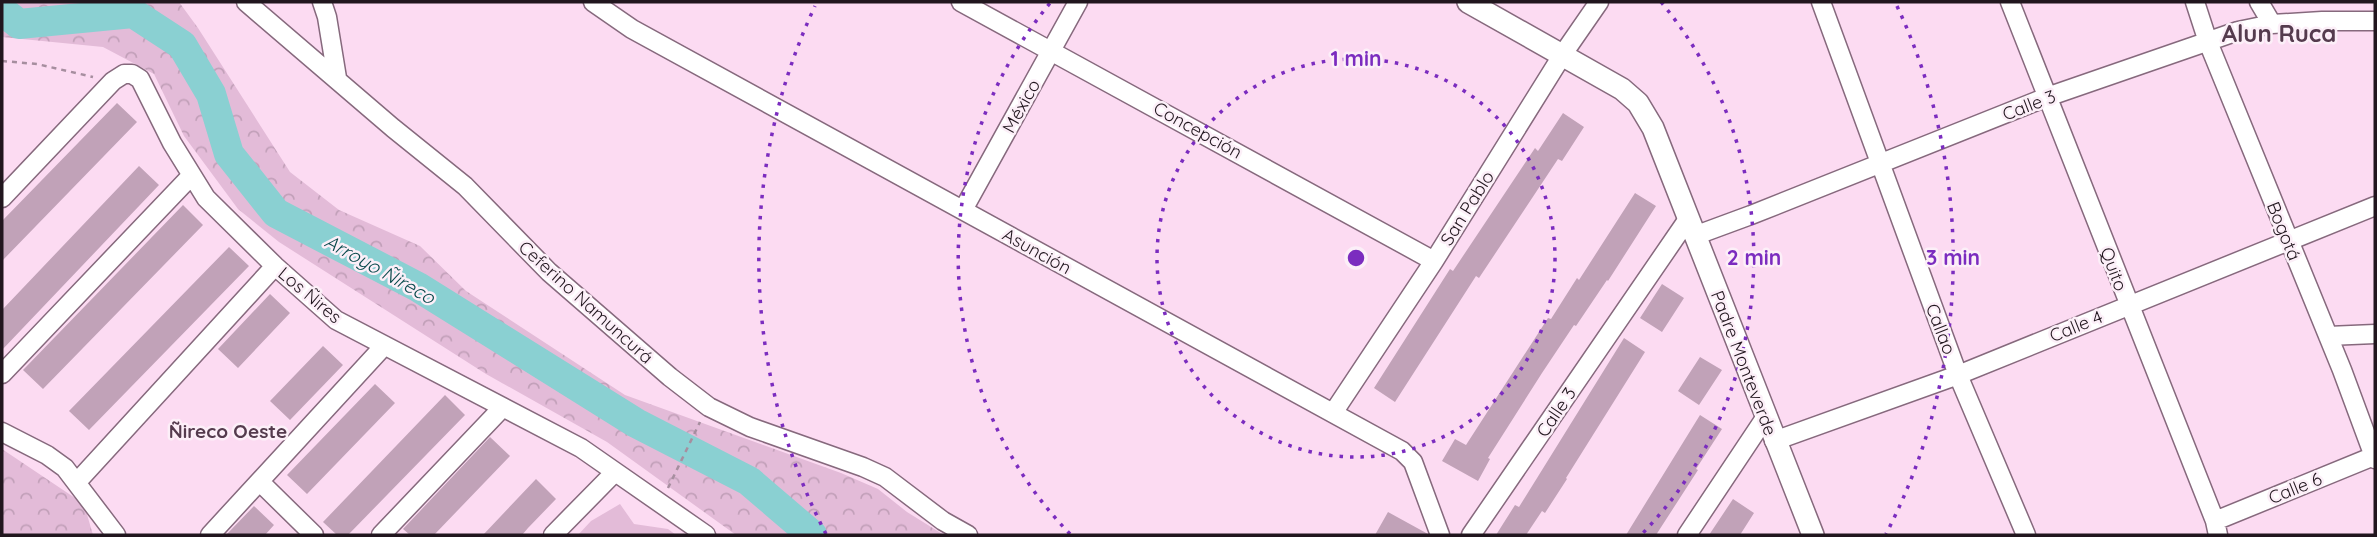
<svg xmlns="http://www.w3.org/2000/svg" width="2377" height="537" font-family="Quicksand,sans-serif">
<defs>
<pattern id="forest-crowns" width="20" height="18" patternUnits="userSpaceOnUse" patternTransform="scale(1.75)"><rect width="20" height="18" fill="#e3bbd8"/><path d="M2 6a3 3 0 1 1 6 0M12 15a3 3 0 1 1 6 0" fill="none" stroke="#c2a0b9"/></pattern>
</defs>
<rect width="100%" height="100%" fill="#fcdbf2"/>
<path fill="#e3bbd8" d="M620,504L634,524L668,529L676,535H578L591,521Z"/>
<path fill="url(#forest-crowns)" d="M2,2H179L198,28L290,172L339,210L420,246L466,291L625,395L841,473L878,489L907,512L944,535H736L607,442L486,374L279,242L238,209L184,136L154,74L103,47L2,37Z
M2,449L84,504L93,535H2Z"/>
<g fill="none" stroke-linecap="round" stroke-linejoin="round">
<path stroke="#8ad0d2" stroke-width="30" d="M2,11L19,24L133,13L182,45L211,94L229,154L276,213L418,287L636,423L749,481L812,535"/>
</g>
<path fill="#c1a2b8" d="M117,103L137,122L2,261V221Z
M1563,113L1584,127L1562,161L1558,159L1479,278L1476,276L1395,402L1374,388L1450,269L1453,271L1535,148L1538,151Z
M139,166L159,185L2,350V310Z
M1635,193L1656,206L1608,281L1607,280L1576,326L1574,325L1542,373L1488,458L1490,459L1478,481L1442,461L1455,439L1466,445L1548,318L1551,319L1577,278L1579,280Z
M183,205L203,225L43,389L23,370Z
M229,247L249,266L89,430L69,411Z
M1662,284L1684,298L1662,332L1640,318Z
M270,294L290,313L238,368L218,349Z
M1624,338L1645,352L1566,478L1567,479L1545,513L1542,511L1526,535H1496L1515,505L1519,507Z
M323,346L343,365L290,420L270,401Z
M1700,357L1722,370L1699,405L1678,391Z
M375,384L395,403L307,494L287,475Z
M445,395L465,415L348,535H337L323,522Z
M1700,415L1722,429L1696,469L1698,470L1656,535H1626Z
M490,437L510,456L434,535H410L403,529Z
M536,479L556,499L528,528L522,535H483Z
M1733,499L1754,513L1740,535H1709Z
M254,506L274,525L265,535H226Z
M1388,512L1428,534V535H1375Z"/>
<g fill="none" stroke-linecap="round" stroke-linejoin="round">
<g stroke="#86697d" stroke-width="21">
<path id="minor" d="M246,2L393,128L465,186L549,272L670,377L709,407L750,427L863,467L885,477L943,521L968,535
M322,2L327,17L337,78
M593,2L632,29L1402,451L1413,462L1440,535
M961,2L1434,261
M1821,2L1958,375L2026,535
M2010,2L2215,521L2218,535
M2195,2L2208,42L2342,370L2375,459
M2259,2L2272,24
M2,198L113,81L124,74H132L140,79L172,143L206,198L275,266L336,320L581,448L706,535
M963,210L1078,2
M1694,236L1751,215L2047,97L2238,31L2272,24L2322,21H2375
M2328,336L2375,334
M2,374L191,176
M1333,413L1434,261L1563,54L1599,2
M2,432L47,455L65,468L116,535
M1774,441L1958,375L2375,206
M77,482L275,266
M260,482L314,535
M2215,521L2374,456
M210,535L383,347
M381,535L502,408
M553,535L615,472
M1471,535L1688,219
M1687,535L1765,418"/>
</g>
<g stroke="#86697d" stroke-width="24">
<path id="tertiary" d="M1468,2L1622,89L1638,103L1653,128L1813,535"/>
</g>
<path stroke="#a68e9f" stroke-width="2.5" stroke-dasharray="5 5" stroke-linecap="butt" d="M2,61L37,64L93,77
M668,488L700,422"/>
<use href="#minor" stroke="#fff" stroke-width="18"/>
<use href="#tertiary" stroke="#fff" stroke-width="21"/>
</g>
<g fill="none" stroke="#7b2cbf" stroke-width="3.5" stroke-dasharray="3.5 7">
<circle cx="1356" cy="258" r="199"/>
<path d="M1070 534A398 398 0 0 1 1051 2M1661 2A398 398 0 0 1 1642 534"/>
<path d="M826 534A597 597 0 0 1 815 6M1897 6A597 597 0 0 1 1886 534"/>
</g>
<g text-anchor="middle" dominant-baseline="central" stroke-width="5" stroke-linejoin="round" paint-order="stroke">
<g font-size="18" fill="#21161e" stroke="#fceff8">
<text transform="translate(2029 105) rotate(-21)">Calle 3</text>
<text transform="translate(1021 106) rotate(-61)">México</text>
<text transform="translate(1198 130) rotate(29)">Concepción</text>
<text transform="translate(1467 208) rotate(-58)">San Pablo</text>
<text transform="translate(2284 231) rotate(68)">Bogotá</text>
<text transform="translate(1037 251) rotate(29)">Asunción</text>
<text transform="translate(2114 269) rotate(69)">Quito</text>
<text transform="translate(310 295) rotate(40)">Los Ñires</text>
<text transform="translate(586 302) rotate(42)">Ceferino Namuncurá</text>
<text transform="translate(2076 326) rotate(-22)">Calle 4</text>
<text transform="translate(1941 329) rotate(69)">Callao</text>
<text transform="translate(1744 363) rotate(69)">Padre Monteverde</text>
<text transform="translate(1556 412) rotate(-56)">Calle 3</text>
<text transform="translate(2295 488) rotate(-22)">Calle 6</text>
</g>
<g font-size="19" font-style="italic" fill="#094a4c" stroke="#fceff8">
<text transform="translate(380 269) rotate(29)">Arroyo Ñireco</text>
</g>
<g font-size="19" font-weight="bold" fill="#553b4e" stroke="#fceff8">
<text x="228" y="431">Ñireco Oeste</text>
</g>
<g font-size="24" font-weight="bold" fill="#553b4e" stroke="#fceff8">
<text x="2279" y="33">Alun Ruca</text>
</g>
</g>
<circle cx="1356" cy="258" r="10" fill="#7b2cbf" stroke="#fceff8" stroke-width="3.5"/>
<g font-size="21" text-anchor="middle" font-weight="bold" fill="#7b2cbf" stroke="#fceff8" stroke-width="5" stroke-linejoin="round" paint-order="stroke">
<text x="1356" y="66">1 min</text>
<text x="1754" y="265">2 min</text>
<text x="1953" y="265">3 min</text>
</g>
<rect width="2377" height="537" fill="none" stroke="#21161e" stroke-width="7"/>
</svg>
